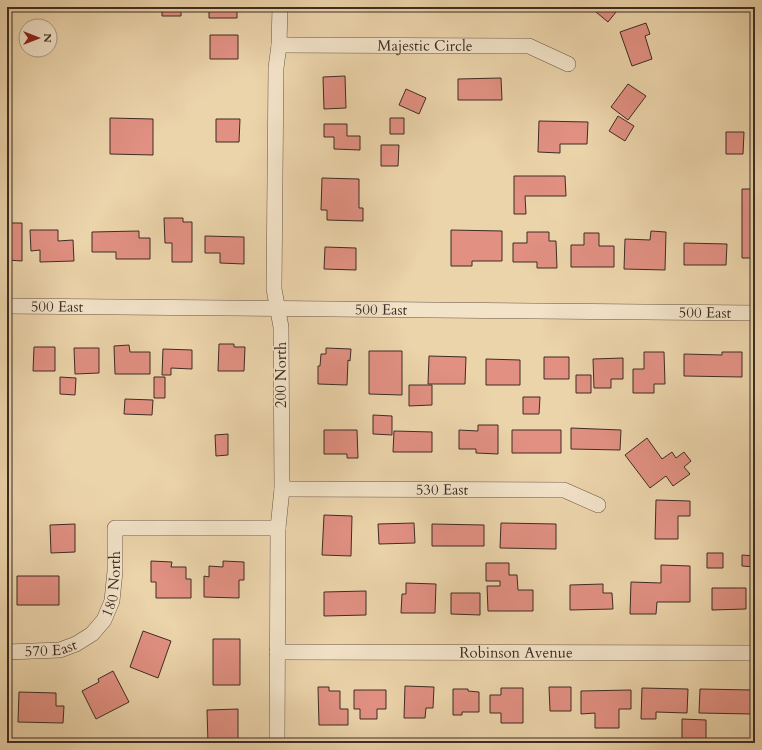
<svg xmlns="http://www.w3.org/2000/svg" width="762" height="750" font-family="Cardo,serif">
<rect width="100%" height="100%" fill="#ebd3aa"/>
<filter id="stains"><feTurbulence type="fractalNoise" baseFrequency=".005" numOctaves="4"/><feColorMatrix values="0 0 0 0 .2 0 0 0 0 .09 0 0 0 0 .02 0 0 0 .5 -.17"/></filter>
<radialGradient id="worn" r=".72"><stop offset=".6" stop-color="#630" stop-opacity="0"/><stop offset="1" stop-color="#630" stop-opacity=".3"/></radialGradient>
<path fill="#e19082" stroke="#3e2d22" d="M162,7H181V16H162Z
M201,7H237V18H209V11H202Z
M590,7H620L608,22Z
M646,23L650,34L645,36L652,59L632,66L620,32Z
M210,35H238V59H210Z
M345,76L346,108L324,109L323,77Z
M501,78L502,100H458V79Z
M628,84L646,96L628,120L611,107Z
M406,89L426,98L419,114L399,105Z
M618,116L634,126L625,141L609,131Z
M110,118L153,119V155L110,154Z
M390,118H404V134H390Z
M216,119H240L239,142H216Z
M539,121L588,122L587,144H560V153L538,152Z
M324,124H347V136H360V150L334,149V137H324Z
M752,126H755V145H752Z
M726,132H744L743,154H726Z
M381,145H399L398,166H381Z
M514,176H565L566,196H525L526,214H514Z
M322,178L359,179V208H363V221L327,220V210H321Z
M742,189H755V258H742Z
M164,218H183V222H192V262H172V243H165Z
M11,223H22V261L7,260V239H11Z
M30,230H58V241L73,240L74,261L40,262V250L31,251Z
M451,230L502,231V261H472V266H451Z
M139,231V238H150V259H116V252H92V232Z
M651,231L666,232L665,270L624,269L625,239L650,240Z
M527,232H549V241H556L557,268H537V262H513V243H527Z
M584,233H599V246H614V267H571V245H584Z
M205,236L244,237V264L220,263V253H205Z
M684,243L727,244L726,265H684Z
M325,247L356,248V270L324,269Z
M219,344H234V347H245L244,371H218Z
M129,345L130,352H150V374H115L114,346Z
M7,347H11V369H7Z
M34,347H55V371H33Z
M74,348H99V373L75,374Z
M326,348L351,349L350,361L348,360L347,385L318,384V366H320L321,354H326Z
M163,349L192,350V369L171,368V375H162Z
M369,351H402V395L369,394Z
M644,352H664L665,384H654V393H633V369H644Z
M722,352H742V377L684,376V354L722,355Z
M429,356L466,357L465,384H428Z
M544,357H569V379H544Z
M623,358V379H611V388H594L593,359Z
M486,359L520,360V385H486Z
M576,375H591V393H576Z
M60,377L76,378L75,395L60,394Z
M154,377H165V398H154Z
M409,385H432V405L409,406Z
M523,397H540L539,414H523Z
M125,399L153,400L152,415L124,414Z
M373,415L392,416V435L373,434Z
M478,425H498V454L476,453V449H459V430L478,431Z
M571,428L621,430L620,450L571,449Z
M324,430H357L358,458H347V454H324Z
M512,430H561V453H512Z
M394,431L432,432V452H393Z
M228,434V455L216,456L215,435Z
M647,438L662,459L672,452L676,458L684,452L691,461L684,467L690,474L673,486L666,476L650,488L625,455Z
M656,500L690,501V516H678V539H655Z
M324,515L352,516L351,556L322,555Z
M414,523L415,543L379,544L378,524Z
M501,523L556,524V549L500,548Z
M75,524V552L51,553L50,525Z
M432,524L484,525V546H432Z
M707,553H723V568H707Z
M742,555L755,556V567L742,566Z
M151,561L172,562L171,567H186V579H191V598H156V582H151Z
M223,561L244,562V580H239V598L204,597V576L209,577V566L223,567Z
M486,563H509V575H517L518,590H533V611H488L487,586H500V581H486Z
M661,565L690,566V602H657L656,614H630L631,582L661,583Z
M17,576H59V605H17Z
M406,583L436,584L435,613H401L402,594H406Z
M603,584V593H612L613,609L570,610V585Z
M712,588H746V609L712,610Z
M366,591V615L324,616V592Z
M451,593H480V615L451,614Z
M143,631L171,641L158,678L130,667Z
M213,639H240V685H213Z
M113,671L129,702L96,719L82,691L99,682L98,679Z
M405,686L434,687L433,708H426L425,718H404Z
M318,687H329V691H340V709H348V725H319Z
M549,687H571V711H550Z
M501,688H523V723H501V713H490V695H501Z
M642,688L688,689L687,713L656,712V719H641Z
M453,689H468V691L479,692V712H462V715H453Z
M700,689L752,690V714L699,713Z
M354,690H386V709H377V719H360V709H354Z
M631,690V709H619V728H595V713L581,714V691Z
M19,692L56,693V706H64L63,723L18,722Z
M238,709V743H208L207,710Z
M682,719L706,720V742H717V743H682Z
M318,741H336V743H318Z"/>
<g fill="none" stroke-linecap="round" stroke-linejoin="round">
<g stroke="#695644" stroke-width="16">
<g id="minor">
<path id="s1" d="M279,45L529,46L568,64"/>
<path id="s2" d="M7,306L755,313"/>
<path id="s3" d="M282,489L564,490L598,505"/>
<path id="s4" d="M7,652L60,650L76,644L92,634L104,620L112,601L115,571V528H278"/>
<path id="s5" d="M277,652L755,653"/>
<path d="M277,743L278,528L282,489L281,327L274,289L276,68L279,45L280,7"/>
</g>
</g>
<use href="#minor" stroke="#f2e2c8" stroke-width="15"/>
</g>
<g text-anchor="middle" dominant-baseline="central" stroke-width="3" stroke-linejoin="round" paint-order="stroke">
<g font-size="15" fill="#3e2d22" stroke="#f2e2c8">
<text stroke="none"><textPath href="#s1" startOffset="146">Majestic Circle</textPath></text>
<text stroke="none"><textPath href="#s2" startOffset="50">500 East</textPath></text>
<text stroke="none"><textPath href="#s2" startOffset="374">500 East</textPath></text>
<text stroke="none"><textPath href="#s2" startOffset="698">500 East</textPath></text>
<text transform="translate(281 375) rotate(-90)">200 North</text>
<text stroke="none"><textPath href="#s3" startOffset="160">530 East</textPath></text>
<text stroke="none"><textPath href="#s4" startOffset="145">180 North</textPath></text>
<text stroke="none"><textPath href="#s4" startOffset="44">570 East</textPath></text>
<text stroke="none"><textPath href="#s5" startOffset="239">Robinson Avenue</textPath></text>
</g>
</g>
<rect width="762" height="750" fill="none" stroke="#ebd3aa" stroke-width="24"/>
<rect x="8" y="8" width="746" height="734" fill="none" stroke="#3e2d22" stroke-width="2"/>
<rect x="12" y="12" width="738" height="726" fill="none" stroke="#3e2d22"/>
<g transform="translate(38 38) rotate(90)"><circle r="19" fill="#f2e2c8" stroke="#aa9a86"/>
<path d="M0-3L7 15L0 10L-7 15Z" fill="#8f2418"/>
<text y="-6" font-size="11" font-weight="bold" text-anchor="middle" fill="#3e2d22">N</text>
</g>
<rect width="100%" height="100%" filter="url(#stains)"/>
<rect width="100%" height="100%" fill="url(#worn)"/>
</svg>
